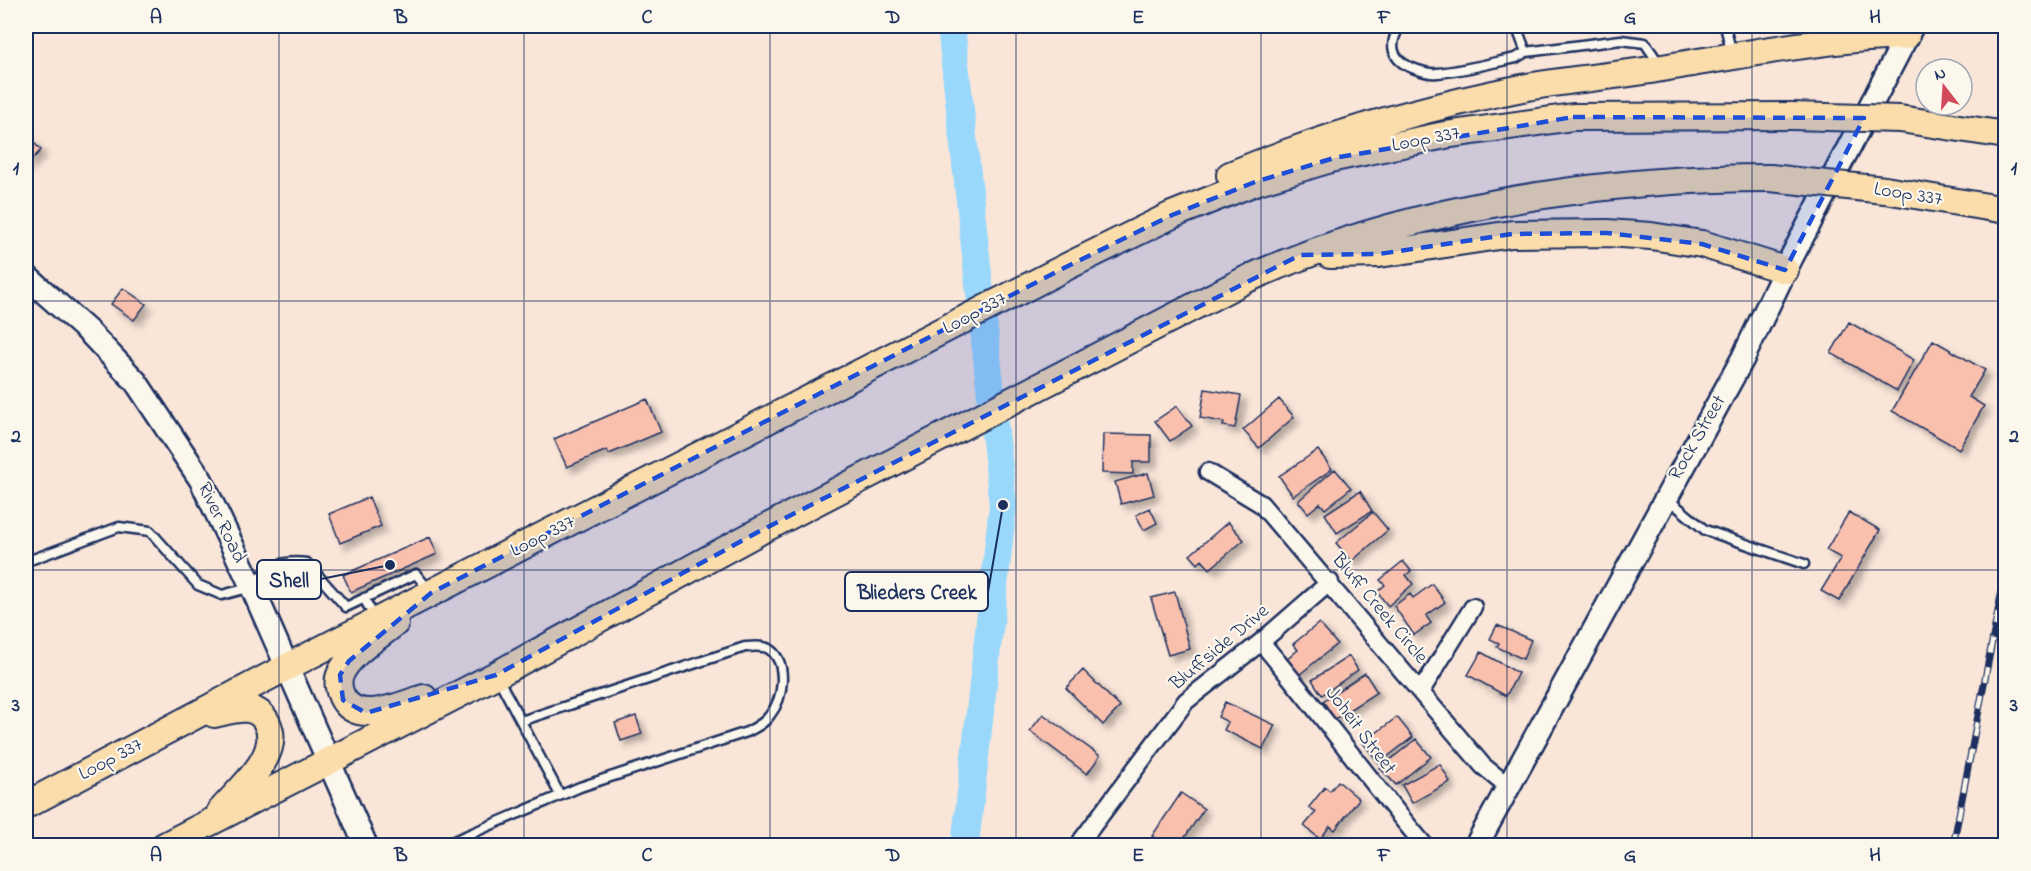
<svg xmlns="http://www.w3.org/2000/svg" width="2031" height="871" font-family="'Indie Flower',sans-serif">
<defs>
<filter id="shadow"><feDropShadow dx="5.5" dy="5.5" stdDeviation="3" flood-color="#0004"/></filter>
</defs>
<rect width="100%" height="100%" fill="#fae6d9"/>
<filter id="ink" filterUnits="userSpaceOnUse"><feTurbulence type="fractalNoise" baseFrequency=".0167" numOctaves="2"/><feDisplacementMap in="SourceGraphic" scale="12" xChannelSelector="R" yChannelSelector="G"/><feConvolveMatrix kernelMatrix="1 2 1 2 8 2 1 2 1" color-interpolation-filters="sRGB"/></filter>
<g filter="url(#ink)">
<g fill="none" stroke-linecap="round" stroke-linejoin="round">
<path stroke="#9ad8fb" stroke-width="28" d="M951,26L1003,505L965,846"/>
</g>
<path fill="#f9c0ae" stroke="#1b2f5e" stroke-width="1.5" filter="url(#shadow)" d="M26,135L41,150L26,166Z
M123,288L146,304L134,320L111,304Z
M1849,322L1914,360L1897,391L1831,353Z
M1933,340L1985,370L1969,397L1984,406L1959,449L1892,411Z
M1205,389L1241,395L1235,428L1223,426L1224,422L1200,418Z
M647,399L661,432L609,454L607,450L567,467L554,439Z
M1279,399L1294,417L1259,448L1243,430Z
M1177,406L1192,426L1170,441L1155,421Z
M1103,434L1151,435V462H1133V474L1102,473Z
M1318,450L1332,469L1293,496L1279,476Z
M1335,469L1351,488L1325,509L1320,503L1308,513L1298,501Z
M1148,473L1154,495L1121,504L1115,482Z
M1360,491L1372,511L1337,533L1325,514Z
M369,497L381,526L340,543L329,514Z
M1150,508L1157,523L1144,530L1136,515Z
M1373,512L1388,530L1352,561L1336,543Z
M1849,512L1880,530L1839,601L1821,591L1841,558L1826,550Z
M1228,522L1244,540L1210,569L1202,560L1198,564L1190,555Z
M430,537L437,554L351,592L343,575Z
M1403,561L1411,571L1406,575L1413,584L1388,606L1377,592L1385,585L1380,580Z
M1432,584L1445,602L1426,616L1431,623L1414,635L1394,606L1410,594L1413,598Z
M1175,592L1190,649L1168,655L1151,598Z
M1319,623L1337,644L1299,675L1286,660L1298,650L1293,644Z
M1497,625L1531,640L1523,659L1497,647L1499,643L1490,639Z
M1481,652L1518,673L1506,696L1468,675Z
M1349,656L1358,670L1322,695L1312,680Z
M1083,670L1120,707L1103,725L1066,688Z
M1365,673L1377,692L1335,719L1323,701Z
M1225,702L1275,725L1263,749L1224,730L1228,722L1218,717Z
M1043,714L1100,756L1087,774L1030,731Z
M636,716L642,734L621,741L615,723Z
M1397,717L1413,737L1379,763L1363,743Z
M1416,739L1431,757L1396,785L1380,768Z
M1440,764L1450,782L1412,803L1402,785Z
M1338,781L1359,799L1335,830L1330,826L1320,839L1304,826L1316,812L1309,807L1325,787L1330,791Z
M1181,793L1204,809L1179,846H1166L1152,836Z"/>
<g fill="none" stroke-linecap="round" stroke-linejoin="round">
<g stroke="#1b2f5e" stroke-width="13">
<path id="lane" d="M1400,26C1386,48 1394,63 1418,70C1424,72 1431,74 1437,73C1463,71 1490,63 1516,58L1526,52L1621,40L1645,43L1660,65
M1516,26L1526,52
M1725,26L1732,54
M1668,499L1705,530L1804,564
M26,558L33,559L119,527L150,531L198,585L222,595L252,587C266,566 283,560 307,563L346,607L416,574L429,590
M364,598L375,619
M498,678L560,795
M442,846L580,787L747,732C755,728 765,723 770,715C783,699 789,663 769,649C762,645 753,647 745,647L521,721"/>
</g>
<g stroke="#1b2f5e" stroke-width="21">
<path id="street" d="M1208,472L1261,504L1483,766L1508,786
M1261,642C1318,709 1368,779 1425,846
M1421,691L1473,607
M1082,840L1186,701L1261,642L1330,582"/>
</g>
<g stroke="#1b2f5e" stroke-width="27">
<path id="secondary" d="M26,276L89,332L136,382L201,480L252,587L366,846
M1476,846L1743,358L1785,270L1912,26"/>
</g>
<g stroke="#1b2f5e" stroke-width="30">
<path id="primary" d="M1230,175C1325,135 1426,107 1527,87C1572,79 1618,76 1662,68C1744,55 1824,38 1906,36
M1885,190L2006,210
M1330,255L1379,254L1512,234L1607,233L1651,236L1702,244L1785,270
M395,623C378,637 348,654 340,675C337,681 339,691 342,697C357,727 402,704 424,698
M214,714C233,710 256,701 267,723C283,755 239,789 220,812
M26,805L287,667L1068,266L1172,215L1255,182L1334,158L1445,135L1573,117L1791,116
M164,846L496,675L758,532L1247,279C1405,208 1597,178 1770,178"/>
</g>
<use href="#lane" stroke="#fbf7ec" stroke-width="8"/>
<use href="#street" stroke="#fbf7ec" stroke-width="16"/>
<use href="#secondary" stroke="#fbf7ec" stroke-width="22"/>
<use href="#primary" stroke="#faddab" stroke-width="26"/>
<g stroke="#1b2f5e" stroke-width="7">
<path id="rail" d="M1953,846L2006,569"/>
</g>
<use href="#rail" stroke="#fbf7ec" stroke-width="4.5" stroke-dasharray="14" stroke-linecap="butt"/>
<g stroke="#1b2f5e" stroke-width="30" stroke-linecap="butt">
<path id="primary-bridge" d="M1791,116L1900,119L2006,135
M1770,178L1885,190"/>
</g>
<use href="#primary-bridge" stroke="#faddab" stroke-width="26"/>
</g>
</g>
<path fill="#1d4ed8" fill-opacity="0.2" stroke="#1d4ed8" stroke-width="4.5" stroke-dasharray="12 8" stroke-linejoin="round" d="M1573,117L1864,118L1785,270L1702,244L1607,233L1512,234L1379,254L1300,255L758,532L496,675L366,713L343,700L340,675L349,661L431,593L1068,266L1172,215L1255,182L1334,158Z"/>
<path fill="none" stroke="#1b2f5e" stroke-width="1.5" stroke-opacity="0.55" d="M279,26V846M524,26V846M770,26V846M1016,26V846M1261,26V846M1507,26V846M1752,26V846M26,301H2006M26,570H2006"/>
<g text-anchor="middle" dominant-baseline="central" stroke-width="4.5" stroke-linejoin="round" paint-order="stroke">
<g font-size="20" fill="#1b2f5e" stroke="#fbf7ec">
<text transform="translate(1426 140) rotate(-11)">Loop 337</text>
<text transform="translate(1908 195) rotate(9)">Loop 337</text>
<text transform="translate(975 314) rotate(-28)">Loop 337</text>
<text transform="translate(1698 438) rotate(-60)">Rock Street</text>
<text transform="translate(221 523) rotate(64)">River Road</text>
<text transform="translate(543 537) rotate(-27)">Loop 337</text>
<text transform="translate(1379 609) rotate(50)">Bluff Creek Circle</text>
<text transform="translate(1220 648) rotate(-40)">Bluffside Drive</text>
<text transform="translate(1360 731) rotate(53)">Joheit Street</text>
<text transform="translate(111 760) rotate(-28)">Loop 337</text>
</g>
</g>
<path fill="none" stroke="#1b2f5e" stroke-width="2" d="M390 565L321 579M1003 505L988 592"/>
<g fill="#1b2f5e" stroke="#fbf7ec" stroke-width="2">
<circle cx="390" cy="565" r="6"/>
<circle cx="1003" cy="505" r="6"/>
</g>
<g fill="#fbf7ec" stroke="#1b2f5e" stroke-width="2">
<rect x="257" y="560" width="64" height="39" rx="6"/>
<rect x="845" y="572" width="143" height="39" rx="6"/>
</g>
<g font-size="21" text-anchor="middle" font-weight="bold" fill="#1b2f5e">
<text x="289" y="587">Shell</text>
<text x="917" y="599">Blieders Creek</text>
</g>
<rect width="2031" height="871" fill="none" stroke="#fbf7ec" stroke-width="66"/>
<g transform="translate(1944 87) rotate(343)"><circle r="28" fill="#fbf7ec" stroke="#a1a7b3" stroke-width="1.5"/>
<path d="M0-4.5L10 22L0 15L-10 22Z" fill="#d1495b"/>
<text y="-9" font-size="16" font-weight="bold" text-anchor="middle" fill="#1b2f5e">N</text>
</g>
<rect x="33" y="33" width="1965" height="805" fill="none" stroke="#1b2f5e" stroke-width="2"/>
<g font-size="20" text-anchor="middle" font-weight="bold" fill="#1b2f5e">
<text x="156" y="23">A</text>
<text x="401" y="23">B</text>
<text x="647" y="23">C</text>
<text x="893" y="23">D</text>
<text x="1138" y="23">E</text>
<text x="1384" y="23">F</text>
<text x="1630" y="23">G</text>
<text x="1875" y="23">H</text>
<text x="16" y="174">1</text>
<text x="2014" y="174">1</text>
<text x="16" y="442">2</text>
<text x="2014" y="442">2</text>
<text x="16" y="711">3</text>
<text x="2014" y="711">3</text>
<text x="156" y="861">A</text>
<text x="401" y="861">B</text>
<text x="647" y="861">C</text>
<text x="893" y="861">D</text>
<text x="1138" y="861">E</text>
<text x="1384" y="861">F</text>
<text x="1630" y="861">G</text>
<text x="1875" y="861">H</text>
</g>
</svg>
